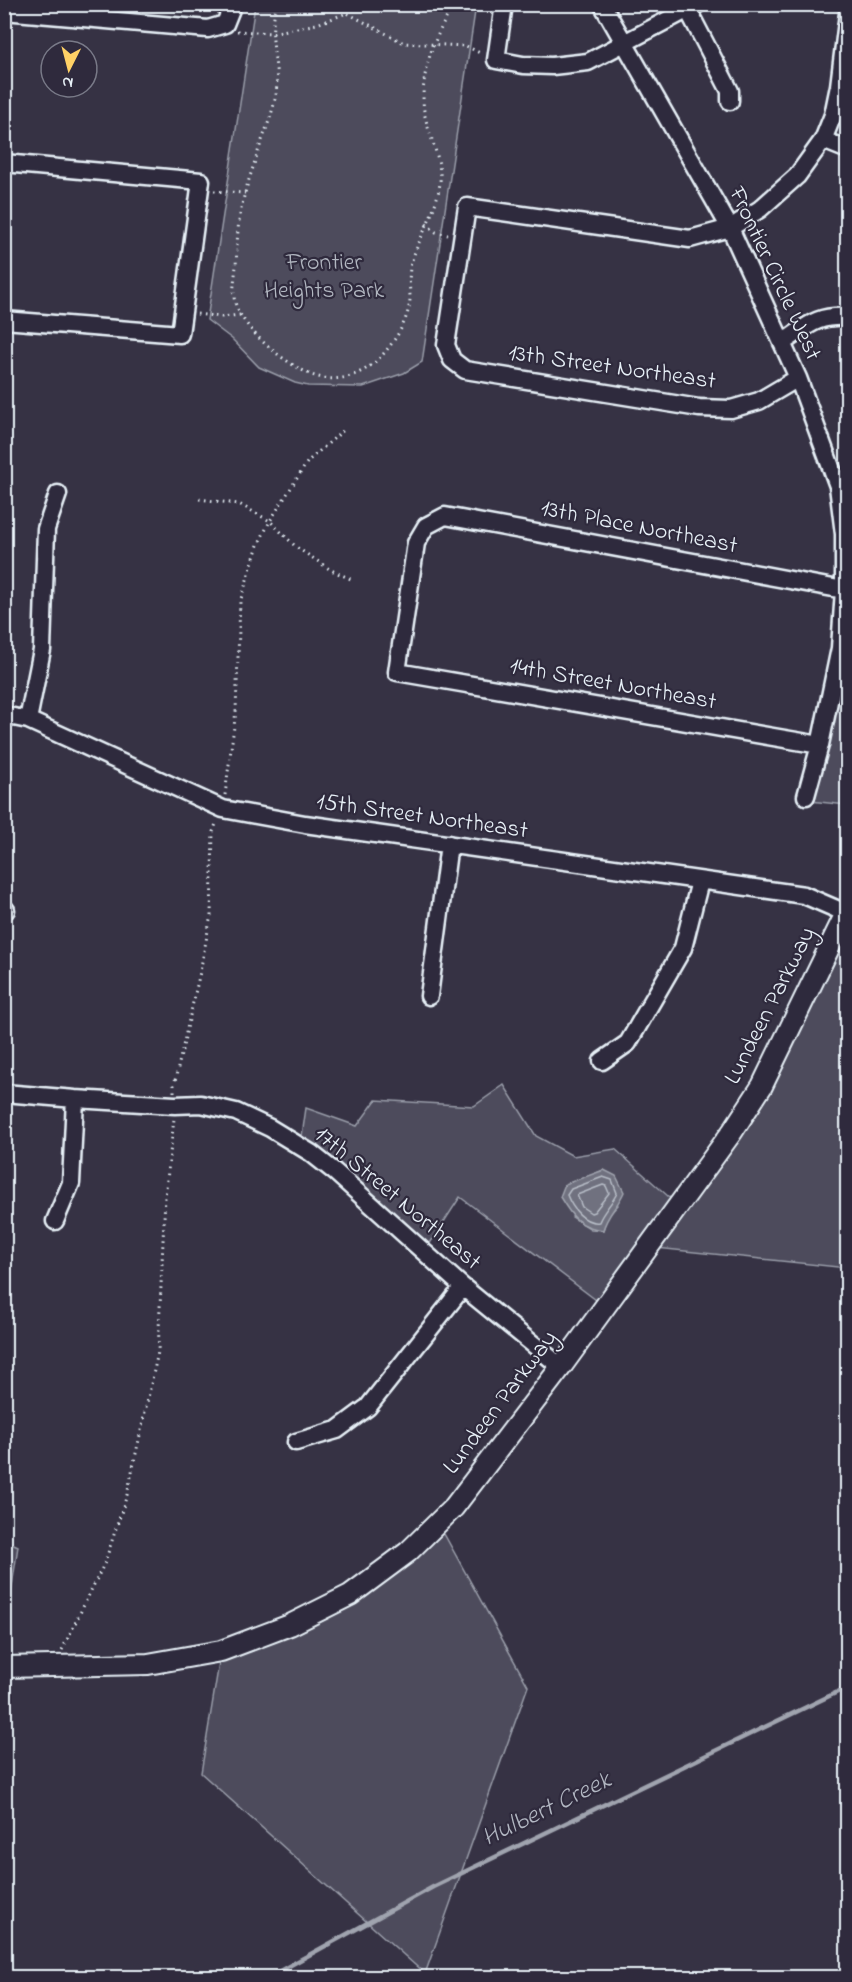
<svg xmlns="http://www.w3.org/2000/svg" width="852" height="1982" font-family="'Indie Flower',sans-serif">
<rect width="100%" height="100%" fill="#363244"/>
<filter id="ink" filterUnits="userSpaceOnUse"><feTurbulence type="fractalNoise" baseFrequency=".0167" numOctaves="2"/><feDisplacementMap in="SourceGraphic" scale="12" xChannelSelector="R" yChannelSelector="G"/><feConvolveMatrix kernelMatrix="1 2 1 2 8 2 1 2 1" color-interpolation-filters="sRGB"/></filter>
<g filter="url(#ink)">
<path fill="#4d4b5c" stroke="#9a9eaa" stroke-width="1.5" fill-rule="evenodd" d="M255,5H476L422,362L404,373L363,387L308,386L295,383L259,367L232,339L207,320Z
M847,569V805L801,800Z
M847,914V1268L647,1247L604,1306L460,1197L423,1254L301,1143L306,1108L357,1126L376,1100L474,1106L504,1085L536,1136L573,1156L615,1149L678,1205L732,1132ZM603,1170L618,1205L607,1217L603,1230L591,1229L572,1217L585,1178Z
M438,1523L528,1686L425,1974L201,1773L221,1651L290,1625Z
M5,1540L18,1546L5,1633Z"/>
<path fill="#70717f" stroke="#a0a4af" stroke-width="1.5" d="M604,1170L616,1176L624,1192C618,1206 607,1215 603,1230C579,1227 572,1217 560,1197L565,1184Z"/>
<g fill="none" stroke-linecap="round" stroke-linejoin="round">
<path stroke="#b8bec8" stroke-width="1.5" d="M603,1177L612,1180L617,1193C612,1204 603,1211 599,1222C584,1224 572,1208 567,1195L571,1189Z
M603,1185L606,1186L609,1193L594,1212L591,1213L582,1207L577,1195Z"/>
<path stroke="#a0a4af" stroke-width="4.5" d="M267,1978L433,1887L848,1687"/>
<g stroke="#e8f1f8" stroke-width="21">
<path id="minor" d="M504,4L496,60L523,65L552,66L588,62L698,4
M602,4L730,228L798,378L838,486L844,534V590L840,648L820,745L806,796
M688,10L730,91V101
M4,11L208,29L225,24L233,4
M823,140L848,150
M4,163L201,181L180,334L4,320
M782,343C808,326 815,315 848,317
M798,378L759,401L731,409L699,408L465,370L452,360L446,345L467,207L690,239L730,228L760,209L797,176L823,140L833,115L839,86L848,13
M4,715L28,720L223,809L305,824L804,895L848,914
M28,720L42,650L46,529L58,494
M820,745L397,672L416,543L426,526L445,516L844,590
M4,910H6
M429,996L449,844
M602,1061L628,1043L683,948L700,881
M4,1093L75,1099L175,1105L201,1104L236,1112L270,1128L311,1153L335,1172L463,1287L561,1367
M55,1221L71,1183L75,1099
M296,1442L337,1430L368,1407L463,1287"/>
</g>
<g stroke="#e8f1f8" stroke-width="24">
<path id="major" d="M4,1667L148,1664L221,1651L290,1625L350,1595L408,1552L454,1507L561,1367L732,1132L762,1086L848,909"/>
</g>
<path stroke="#e8f1f8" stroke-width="3" stroke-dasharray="1.5 4.5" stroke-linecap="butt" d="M277,4C266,38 280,63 276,94C273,114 263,136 257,155C250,177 242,198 239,221C237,236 237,251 236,266C235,278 232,291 235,302C243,331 286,364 312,375C339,385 367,374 385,352C397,338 409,318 410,299C410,287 408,275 411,263C419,238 438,208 440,182C442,158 428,135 424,111C419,74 435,34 455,4
M237,31L272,33L317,24L347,13L404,43L466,46L482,54
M214,191L245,193
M426,224L436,232L448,235
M197,314L222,317L240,315
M199,499L239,504L270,521L296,547L331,570L353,580
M225,795L236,711L240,602L258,545L270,521L308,461L346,428
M174,1092V1085L200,972L211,915L213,832L217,821
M62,1650L105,1562L127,1495L158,1352L165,1197L174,1119"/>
<use href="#minor" stroke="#2f2a3d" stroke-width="16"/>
<use href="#major" stroke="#2f2a3d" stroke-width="20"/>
</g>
</g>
<g text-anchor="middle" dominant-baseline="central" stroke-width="4.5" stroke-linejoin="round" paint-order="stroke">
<g font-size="24" fill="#b2b7c1" stroke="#2f2a3d">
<text x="324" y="263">Frontier<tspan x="324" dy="28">Heights Park</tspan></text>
</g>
<g font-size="24" fill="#e8f1f8" stroke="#2f2a3d">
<text transform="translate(774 274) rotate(65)">Frontier Circle West</text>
<text transform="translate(612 368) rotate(8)">13th Street Northeast</text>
<text transform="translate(639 528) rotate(11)">13th Place Northeast</text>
<text transform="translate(613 685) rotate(10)">14th Street Northeast</text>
<text transform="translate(422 817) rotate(8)">15th Street Northeast</text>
<text transform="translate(771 1006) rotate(-63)">Lundeen Parkway</text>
<text transform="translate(397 1199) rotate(40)">17th Street Northeast</text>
<text transform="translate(501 1403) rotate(-53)">Lundeen Parkway</text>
</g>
<g font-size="26" font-style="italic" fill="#b2b7c2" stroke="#2f2a3d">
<text transform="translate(547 1810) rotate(-26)">Hulbert Creek</text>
</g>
</g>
<rect width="852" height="1982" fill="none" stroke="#2f2a3d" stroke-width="24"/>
<rect x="12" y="12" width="828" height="1958" fill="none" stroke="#e8f1f8" stroke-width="2" filter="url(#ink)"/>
<g transform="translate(69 69) rotate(186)"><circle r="28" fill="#2f2a3d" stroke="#797a88" stroke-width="1.5"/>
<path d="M0-4.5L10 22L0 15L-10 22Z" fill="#ffd166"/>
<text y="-9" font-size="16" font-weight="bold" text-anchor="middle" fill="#e8f1f8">N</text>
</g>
</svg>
